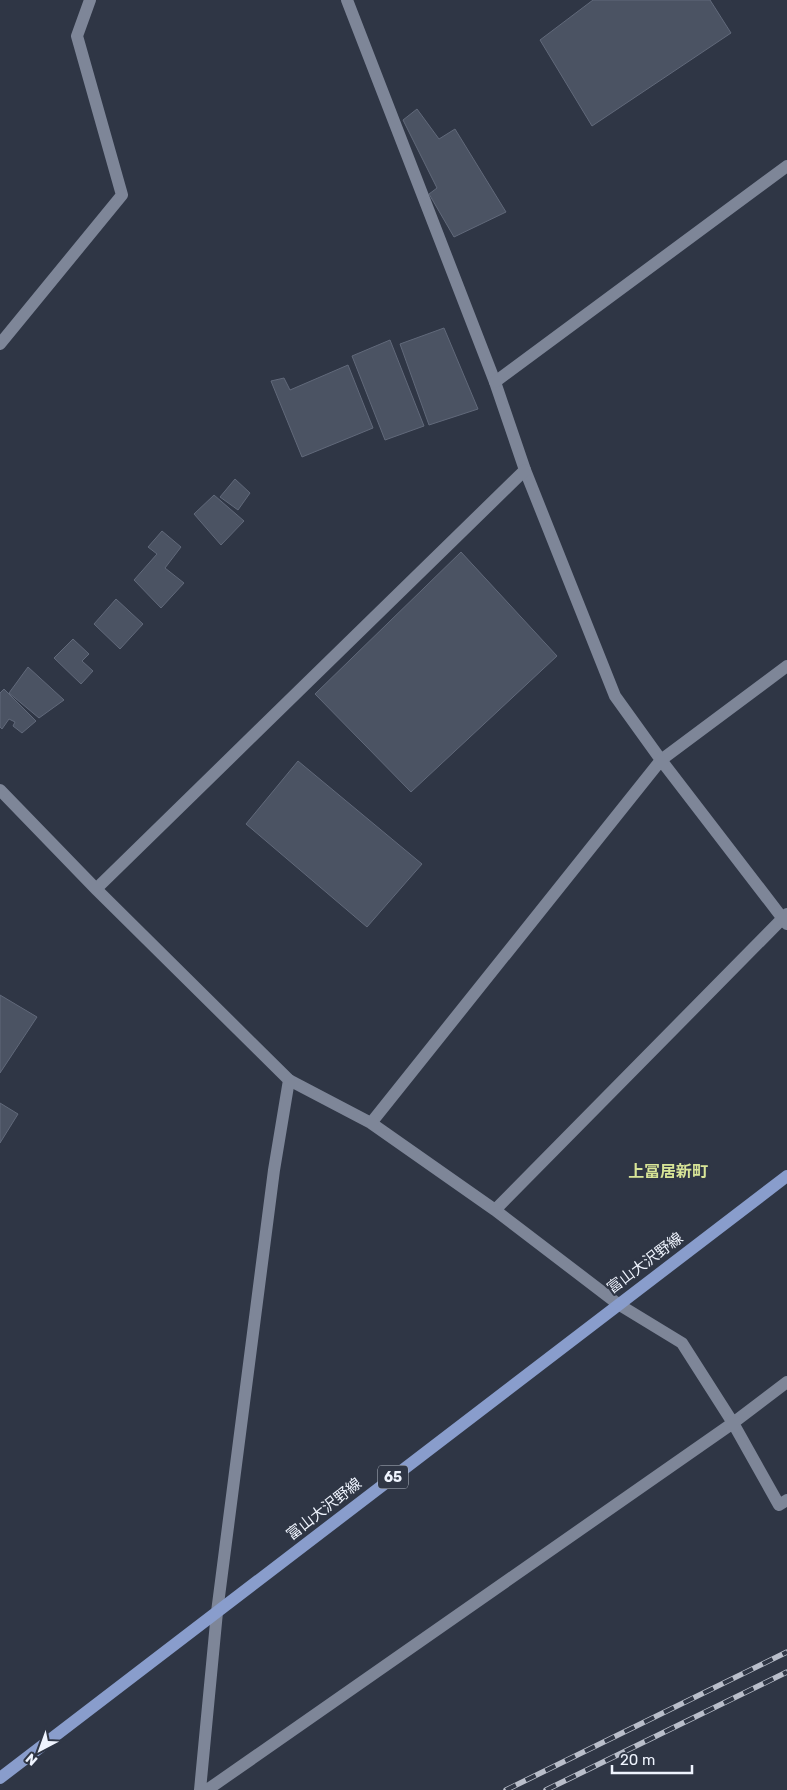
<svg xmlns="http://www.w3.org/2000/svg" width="787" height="1790" font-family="Rubik,'Noto Sans JP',sans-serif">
<rect width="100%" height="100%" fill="#2f3645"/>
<path fill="#4b5363" stroke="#61697a" d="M593,0H710L731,33L592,126L540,40Z
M417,109L439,139L455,129L506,212L454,237L429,194L437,188L403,120Z
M444,328L478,409L429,425L400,344Z
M390,340L424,426L385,440L352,356Z
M348,365L373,428L302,457L271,381L284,378L290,390Z
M235,479L250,493L238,510L220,497Z
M214,495L244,521L221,545L194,514Z
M162,531L181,547L165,568L184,583L161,608L134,580L157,554L148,547Z
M461,552L557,656L411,792L315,694Z
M116,599L143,624L120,649L94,624Z
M73,639L89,654L82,661L93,671L81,684L54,658Z
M28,667L64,700L39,718L9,693Z
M4,689L36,721L22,733L13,726L15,722L9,719L2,729L0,727V693Z
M298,761L422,864L367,927L246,824Z
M0,995L37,1017L0,1073Z
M0,1103L18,1114L0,1143Z"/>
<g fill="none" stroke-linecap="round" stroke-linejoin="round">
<path stroke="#7e8698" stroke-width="12" d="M347,0L495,382L525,470L615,696L661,760L787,924
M0,344L122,195L77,36L90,0
M289,1080L371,1123L495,1210L618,1304L682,1343L733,1423L779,1505L787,1500
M371,1123L661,760L787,666
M495,1210L787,914
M200,1790L217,1612
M207,1790L733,1423L787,1382"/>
<path stroke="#7e8698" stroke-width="12" d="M495,382L787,166
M0,790L96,889L289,1080L274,1170L217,1612
M96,889L525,470"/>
<path stroke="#899dcc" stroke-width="12" d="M0,1778L787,1176"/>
<g stroke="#b9beca" stroke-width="5.5">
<path id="rail" d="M506,1790L787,1652
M546,1790L787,1672"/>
</g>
<use href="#rail" stroke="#2f3645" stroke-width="4" stroke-dasharray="11" stroke-linecap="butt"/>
</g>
<g text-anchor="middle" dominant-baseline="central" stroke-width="4.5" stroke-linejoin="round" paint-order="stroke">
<rect fill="#2f3645" stroke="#b5bbc6" stroke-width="1" x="378" y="1465.5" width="30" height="23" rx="4"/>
<g font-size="14" font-weight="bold" fill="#eff4fe">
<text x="393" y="1477">65</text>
</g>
<g font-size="15" fill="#eff4fe" stroke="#2f3645">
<text transform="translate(645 1263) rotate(-37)">富山大沢野線</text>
<text transform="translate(324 1509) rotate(-38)">富山大沢野線</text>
</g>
<g font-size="16" font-weight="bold" fill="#d8e597" stroke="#2f3645">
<text x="668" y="1171">上冨居新町</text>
</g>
</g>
<g transform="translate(40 1750) rotate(221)" stroke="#2f3645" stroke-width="4" paint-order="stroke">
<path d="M0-4L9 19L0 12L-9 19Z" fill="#eff4fe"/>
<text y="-8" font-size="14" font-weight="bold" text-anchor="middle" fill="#eff4fe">N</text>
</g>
<path d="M612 1765v8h80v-8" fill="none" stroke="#eff4fe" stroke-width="2.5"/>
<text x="620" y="1765" font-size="15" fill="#eff4fe" stroke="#2f3645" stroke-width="4" paint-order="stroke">20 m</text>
</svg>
